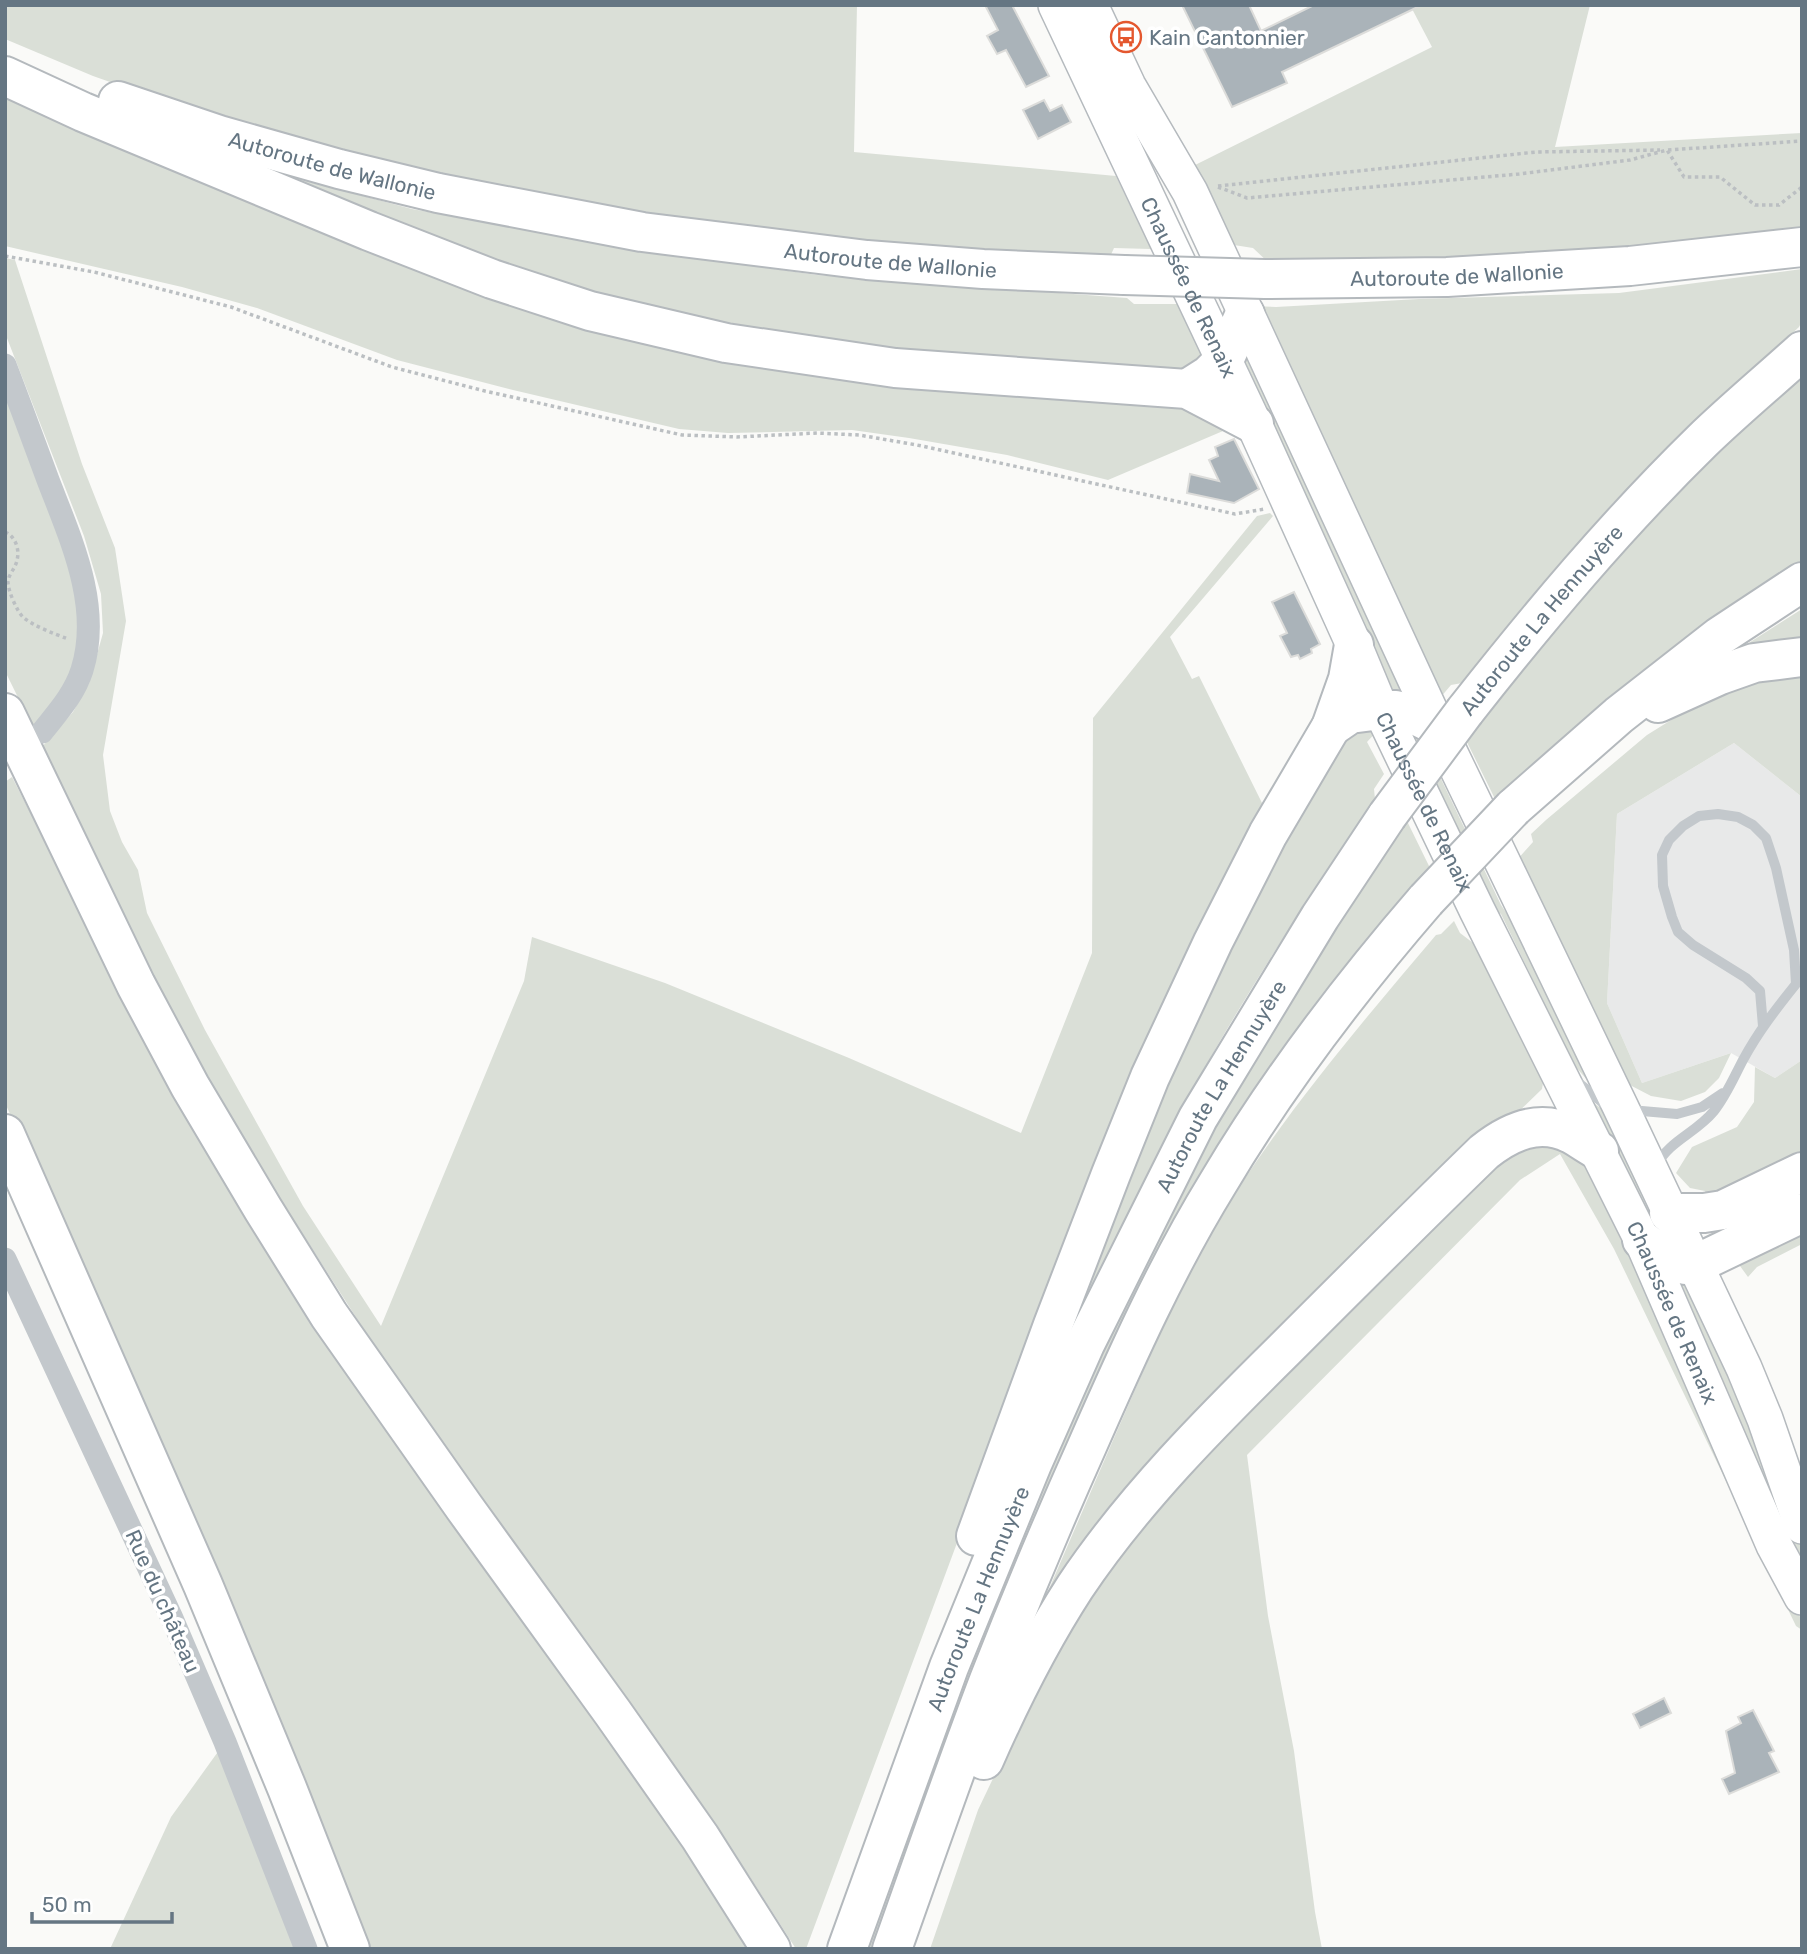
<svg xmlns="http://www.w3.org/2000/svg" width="1807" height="1954" font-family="Rubik,sans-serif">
<rect width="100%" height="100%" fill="#fafaf8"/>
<path fill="#e8e9e9" d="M1734,743L1802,797V1060L1775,1078L1731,1053L1642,1083L1607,1003L1617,814Z"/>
<path fill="#dadfd7" d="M5,5H857L854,152L1116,176L1151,249L1114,248L1109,259L953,254L729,230L532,197L218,120L93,76L5,39Z
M1410,5H1590L1555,147L1802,133V236L1579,256L1269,263L1253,248L1221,243L1187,169L1432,47Z
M5,97L452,283L535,314L627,340L729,364L849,381L1170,405L1210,417L1230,428L1108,480L1007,455L909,438L852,430L728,433L679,429L513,390L397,360L257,308L182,287L5,246Z
M284,175L412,209L600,244L817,275L1127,298L1134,304H1178L1205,361L1196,374L797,344L520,280Z
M5,258L15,260L82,464L115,548L126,621L103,755L110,811L122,842L138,870L147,913L205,1030L303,1206L381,1326L524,981L532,937L665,983L849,1058L1021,1133L1092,953L1093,718L1257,516L1270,513L1273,516L1170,637L1192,679L1199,676L1265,809L1073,1231L806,1949H796L750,1877L370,1339L264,1174L173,1019L41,748L73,712L89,683L103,633L101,594L84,536L5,333Z
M1802,269V321L1799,327L1613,503L1546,581L1462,683L1451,685L1440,698L1250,306L1276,307L1419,299L1619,293Z
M1245,351L1420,711L1390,703L1234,369Z
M1802,366V571L1496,801L1465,738L1646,514Z
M5,382L79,576L81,652L63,693L33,728L5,671Z
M1802,609V797L1734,743L1617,814L1607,1003L1642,1083L1731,1053L1719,1078L1705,1092L1681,1101L1651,1096L1626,1083L1516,861L1533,842L1531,834L1546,820L1647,735L1721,689L1722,660Z
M1409,728L1423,741L1501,905L1536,957L1589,1082L1574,1065L1501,914L1492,908Z
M1379,729L1367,742L1384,774L1374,789L1375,799C1312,893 1249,987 1194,1087C1150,1168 1110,1251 1069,1334L1123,1162L1338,732Z
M12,777L138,1022L753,1949H365L52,1205L5,1103V782Z
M1406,819L1430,868L1262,1092L881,1949H858L1038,1476L1239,1068Z
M1454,921L1460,933L1485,952L1544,1077L1542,1089L1217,1405L1007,1686C1043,1604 1078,1521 1114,1438C1142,1374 1168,1311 1201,1250C1265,1136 1352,1034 1436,935L1441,934Z
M1802,1060V1244L1757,1267L1748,1277L1740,1266L1705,1191L1690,1188L1676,1173L1692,1147L1737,1127L1754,1102L1755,1067L1775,1078Z
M1591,1101L1613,1117L1672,1242L1655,1234Z
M1542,1135L1581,1154L1637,1266L1802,1621V1630L1796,1626L1614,1249L1560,1154L1520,1180L1247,1455L1268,1616L1294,1751L1315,1912L1322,1949H930L978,1810L1027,1707L1074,1617L1172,1484L1518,1140Z
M1669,1268L1689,1277L1778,1480L1802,1549V1576Z
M225,1742L306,1949H110L171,1817Z"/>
<path fill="#aab3b9" stroke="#dcdcda" stroke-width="2" d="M985,5H1012L1049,76L1026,87L1006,50L997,54L987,36L998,30Z
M1182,5H1249L1261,31L1314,5H1422L1282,72L1287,83L1232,107Z
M1044,100L1050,111L1062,105L1071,122L1038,139L1023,110Z
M1234,439L1259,489L1234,503L1187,493L1190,474L1219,481L1209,460L1218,456L1215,447Z
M1294,592L1320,644L1311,649L1312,653L1300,659L1298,655L1291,657L1280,636L1287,633L1272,602Z
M1664,1698L1671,1713L1640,1728L1633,1714Z
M1753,1710L1774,1751L1769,1753L1779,1772L1729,1794L1722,1779L1735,1773L1726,1731L1741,1723L1738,1717Z"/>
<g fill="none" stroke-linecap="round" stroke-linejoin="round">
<g stroke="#b5babe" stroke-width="38">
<g id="primary">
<path id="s1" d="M1056,5L1254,424L1354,645L1381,710L1477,910L1642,1240L1774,1545L1802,1597"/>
<path d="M1090,5L1128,86L1190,192L1437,726L1621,1108L1744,1368L1765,1419L1802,1526"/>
</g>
</g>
<g stroke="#b4b9bd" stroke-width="42">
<g id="motorway">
<path d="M5,76L83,112L369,231L492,279L590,311L726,343L895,368L1187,389L1254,424"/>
<path id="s2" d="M118,101L219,135L339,169L438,193L642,232L867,260L983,269L1124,275"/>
<path id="s3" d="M1265,279L1447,277L1630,266L1802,247"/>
<path d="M1187,389L1209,375L1224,360L1245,314"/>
<path d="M1658,703L1720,675L1754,663L1802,657"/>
<path id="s4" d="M1465,711C1539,617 1616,525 1702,441C1734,410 1769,381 1802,351"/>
<path d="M5,713L136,985L190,1086L263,1209L329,1315L464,1507L613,1713L700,1837L771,1949"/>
<path d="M1331,727L1350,714L1381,710H1396L1415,715L1437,726"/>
<path d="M1513,808L1619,715L1720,636L1802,582"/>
<path d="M5,1134L203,1585L287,1788L350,1949"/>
<path d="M1669,1213H1704L1723,1210L1802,1172"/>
<path d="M1642,1240C1657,1251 1674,1268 1694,1265L1802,1213"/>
<path d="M976,1536L1053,1325L1111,1174L1150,1077L1213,942L1268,834L1331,727L1348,679L1354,645"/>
<path d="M984,1760C1010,1701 1040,1641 1075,1587C1133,1500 1211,1422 1285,1349C1351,1283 1417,1217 1484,1152C1509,1132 1539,1118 1571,1134C1580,1139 1590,1146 1599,1151"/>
<path id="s5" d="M847,1949L949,1667L1032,1464L1085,1344L1198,1118L1320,917L1387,816"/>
<path d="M892,1949C924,1859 955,1769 989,1680C1020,1601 1053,1522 1088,1444C1127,1355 1167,1266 1218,1183C1278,1082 1349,989 1426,900"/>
</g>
</g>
<path stroke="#bbbfc2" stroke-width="3.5" stroke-dasharray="3.5 3.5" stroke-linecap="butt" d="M1668,150L1802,141
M1218,186L1536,152L1660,150
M1218,187L1247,198L1519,174L1630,160L1667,150L1684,177H1720L1755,205H1779L1802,187
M5,256L94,272L231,307L392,367L485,391L682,435L737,437L817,433L859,435L917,445L1235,514L1265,509
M5,532C15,536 20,549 17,560C16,567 9,574 8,581C7,588 17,612 23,617C33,626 55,634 68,639"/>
<path stroke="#c3c8cc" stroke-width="10" d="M1576,1081L1607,1106
M1630,1110L1677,1114L1702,1107L1723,1093
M1655,1167C1671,1139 1695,1134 1714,1111C1726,1096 1734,1077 1743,1060C1758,1032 1776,1009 1796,984L1794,950L1776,868L1766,838L1753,825L1738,817L1718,814L1699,816L1683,826L1669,840L1662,855L1663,886L1672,917L1678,932L1693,945L1746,978L1760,991L1763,1026"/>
<path stroke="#c3c8cc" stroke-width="23" d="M5,365C20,404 34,442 48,480C71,540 102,606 82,670C74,695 57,713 42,732
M5,1259L171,1616L225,1742L306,1949"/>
<use href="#primary" stroke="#fff" stroke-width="35"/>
<use href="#motorway" stroke="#fff" stroke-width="38"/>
<g stroke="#b4b9bd" stroke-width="42" stroke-linecap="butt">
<path id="motorway-bridge" d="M1124,275L1265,279
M1387,816L1465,711
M1426,900L1513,808"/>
</g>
<use href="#motorway-bridge" stroke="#fff" stroke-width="38"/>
</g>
<defs>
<g id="bus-ring" transform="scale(1.575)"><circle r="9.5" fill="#fff" stroke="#e4572e" stroke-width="1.5"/><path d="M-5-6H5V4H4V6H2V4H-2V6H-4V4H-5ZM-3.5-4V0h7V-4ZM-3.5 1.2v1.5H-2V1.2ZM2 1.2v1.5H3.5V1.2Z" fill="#e4572e"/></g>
</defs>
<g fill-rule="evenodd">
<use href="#bus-ring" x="1126" y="37"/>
</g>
<g text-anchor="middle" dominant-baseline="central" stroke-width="7" stroke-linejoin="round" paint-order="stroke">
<g font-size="21" fill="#657683" stroke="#fff" text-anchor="start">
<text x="1149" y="37">Kain Cantonnier</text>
</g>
<g font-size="21" fill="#657683" stroke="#fff">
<text stroke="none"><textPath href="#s2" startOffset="224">Autoroute de Wallonie</textPath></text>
<text stroke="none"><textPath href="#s2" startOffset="791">Autoroute de Wallonie</textPath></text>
<text stroke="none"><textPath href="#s3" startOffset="192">Autoroute de Wallonie</textPath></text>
<text stroke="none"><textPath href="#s1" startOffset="312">Chaussée de Renaix</textPath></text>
<text stroke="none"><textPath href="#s4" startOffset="119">Autoroute La Hennuyère</textPath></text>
<text stroke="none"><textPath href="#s1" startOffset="878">Chaussée de Renaix</textPath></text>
<text stroke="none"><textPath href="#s5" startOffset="942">Autoroute La Hennuyère</textPath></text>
<text stroke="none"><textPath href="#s1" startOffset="1446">Chaussée de Renaix</textPath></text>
<text stroke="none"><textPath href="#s5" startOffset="374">Autoroute La Hennuyère</textPath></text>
<text transform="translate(163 1601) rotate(66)">Rue du château</text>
</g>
</g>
<rect width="1807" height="1954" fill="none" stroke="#657683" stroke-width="14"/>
<path d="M32 1912v10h140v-10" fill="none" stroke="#657683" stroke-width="3.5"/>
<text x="42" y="1912" font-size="21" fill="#657683" stroke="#ffffff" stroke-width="5" paint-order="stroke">50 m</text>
</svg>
